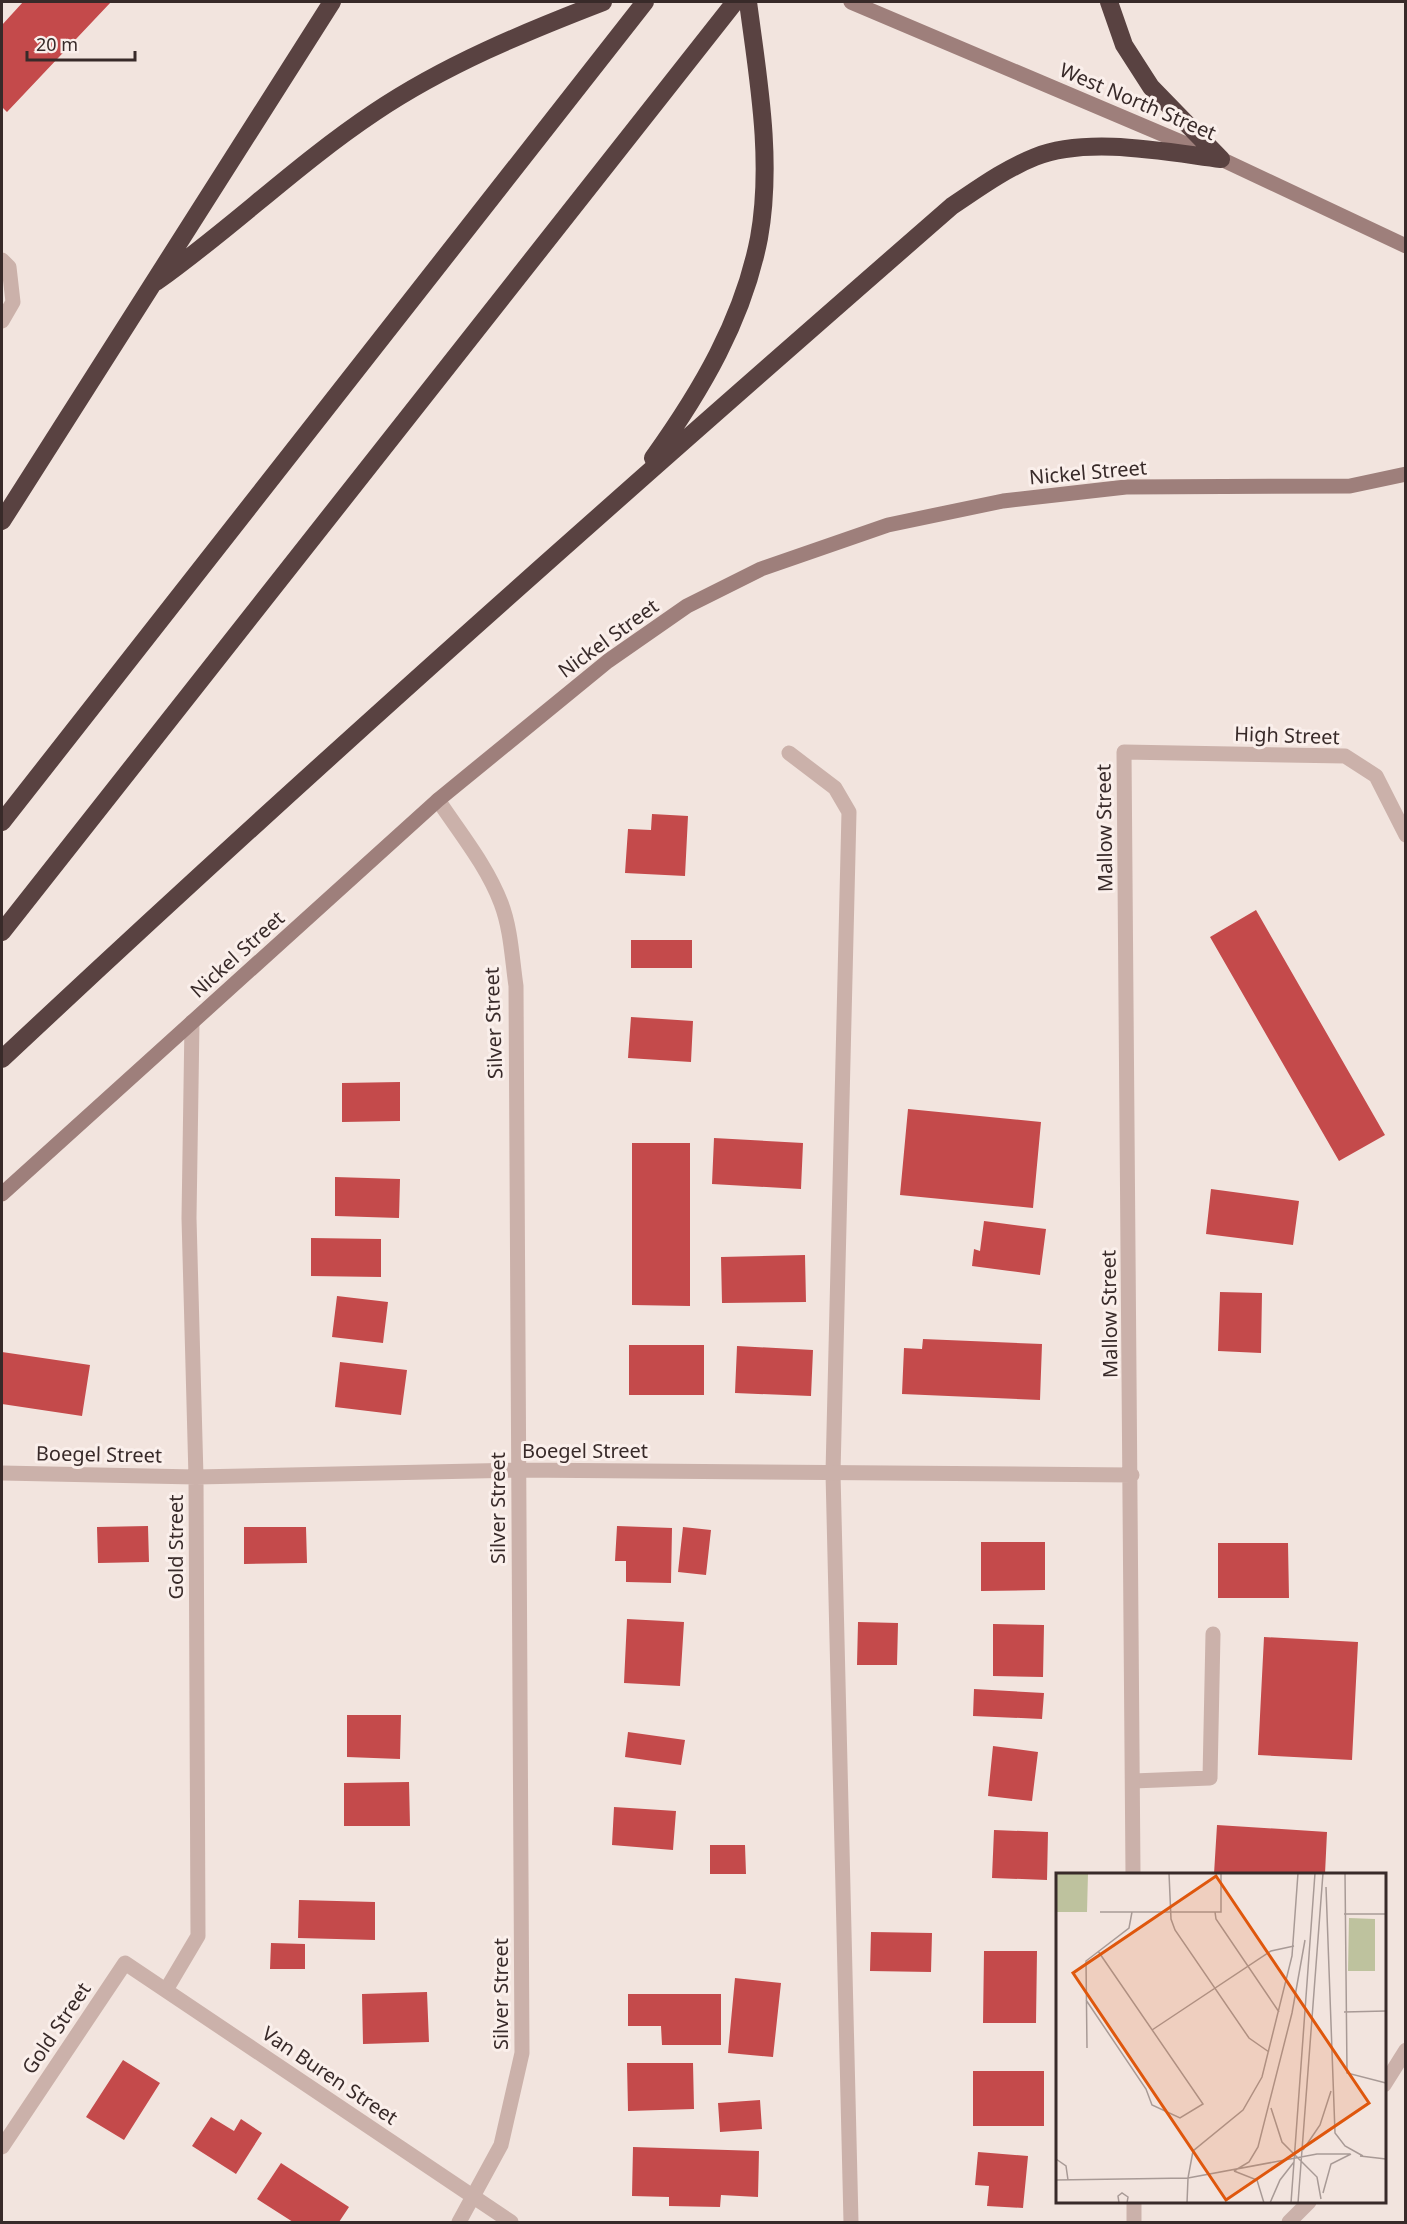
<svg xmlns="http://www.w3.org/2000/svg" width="1407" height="2224" font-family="'Noto Sans',sans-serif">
<rect width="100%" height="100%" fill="#f2e4de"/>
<path fill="#c44a4b" d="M23,2H111L7,112L2,107V25Z
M652,814L688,816L685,876L625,873L628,829L651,830Z
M1256,910L1385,1135L1339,1161L1210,937Z
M631,940H692V968H631Z
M631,1017L693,1021L691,1062L628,1058Z
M400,1082V1121L342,1122V1083Z
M908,1109L1041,1122L1033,1208L900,1195Z
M714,1138L803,1143L801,1189L712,1184Z
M632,1143H690V1306L632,1305Z
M335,1177L400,1179L399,1218L335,1216Z
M1211,1189L1299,1201L1293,1245L1206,1234Z
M984,1221L1046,1229L1040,1275L972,1266L974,1249L980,1251Z
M311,1238L381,1239V1277L311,1276Z
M805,1255L806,1302L722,1303L721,1257Z
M1220,1292L1262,1293L1261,1353L1218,1351Z
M337,1296L388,1302L383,1343L332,1337Z
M923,1339L1042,1344L1040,1400L902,1394L904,1348L922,1349Z
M629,1345H704V1395H629Z
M737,1346L813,1350L811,1396L735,1393Z
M2,1352L90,1365L82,1416L2,1404Z
M340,1362L407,1370L401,1415L335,1407Z
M148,1526L149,1562L98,1563L97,1527Z
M617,1526L672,1528L671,1583L626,1582V1561H615Z
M244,1527H306L307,1563L244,1564Z
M683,1527L711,1530L706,1575L678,1572Z
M981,1542H1045V1590L981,1591Z
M1218,1543H1288L1289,1598H1218Z
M627,1619L684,1622L680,1686L624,1683Z
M858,1622L898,1623L897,1665H857Z
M993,1624L1044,1625L1043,1677L993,1676Z
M1264,1637L1358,1642L1352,1760L1258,1755Z
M974,1689L1044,1693L1042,1719L973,1716Z
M347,1715H401L400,1759L347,1757Z
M628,1732L685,1740L681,1765L625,1757Z
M993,1746L1038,1752L1032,1801L988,1796Z
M409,1782L410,1826H344V1783Z
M614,1807L676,1811L673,1850L612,1845Z
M1217,1825L1327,1832L1325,1874H1214Z
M994,1830L1048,1832L1047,1880L992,1878Z
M710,1845H745L746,1874H710Z
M299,1900L375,1902V1940L298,1938Z
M871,1932L932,1933L931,1972L870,1971Z
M271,1943L305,1944V1969H270Z
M984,1951H1037L1036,2023H983Z
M735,1978L781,1983L773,2057L728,2053Z
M427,1992L429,2042L363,2044L362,1994Z
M628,1994H721V2045H662L661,2026H628Z
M123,2060L160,2083L124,2140L86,2117Z
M627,2063H693L694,2109L628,2111Z
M973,2071H1044V2126H973Z
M760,2100L762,2129L720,2132L718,2103Z
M211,2117L234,2131L241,2119L262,2133L236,2174L192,2146Z
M633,2147L759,2151L758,2197L721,2195L720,2207L669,2206V2197L632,2196Z
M978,2152L1028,2156L1023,2208L987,2206L989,2186L975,2185Z
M281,2163L349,2207L339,2222H293L257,2199Z"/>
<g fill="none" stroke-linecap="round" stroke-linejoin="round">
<path stroke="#cbb1aa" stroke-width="15" d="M789,753L835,788L849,812L833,1473L851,2222
M1133,1781L1210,1778L1213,1634"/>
<path stroke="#cbb1aa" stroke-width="15" d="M2,260L9,267L13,302L2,321
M438,800C460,833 487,866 501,903C511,929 512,959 516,986L522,2053L501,2145L459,2222
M2,1473L196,1477L518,1470L1132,1475
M1133,1874L1124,752L1345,756L1376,776L1406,835
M166,1990L198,1936L196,1477L189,1218L192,1022
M1384,2085L1406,2050
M2,2147L125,1963L511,2222
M1134,2202V2222
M1289,2222L1309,2202"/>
<path stroke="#9e7f7b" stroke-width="15" d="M851,2L1221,159L1406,246
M2,1194L438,800L608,661L687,606L761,569L888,525L1003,501L1126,487L1350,486L1406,474"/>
<path stroke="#594241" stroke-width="18" d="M1109,2L1124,45L1151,87L1221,159
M156,282C231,229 297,164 375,112C445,65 525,32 603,2
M653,458C701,391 743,320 759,238C773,160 758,78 748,2
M2,521L332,2
M2,822L645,2
M2,932L735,2
M2,1059C312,768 631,486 952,206C979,188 1005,169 1035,157C1088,136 1166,152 1221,159"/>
</g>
<g text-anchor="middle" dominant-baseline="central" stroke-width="6" stroke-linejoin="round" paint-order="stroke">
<g font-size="20" fill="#382a29" stroke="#faefeb">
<text transform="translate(1138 101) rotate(23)">West North Street</text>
<text transform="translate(1088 472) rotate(-5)">Nickel Street</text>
<text transform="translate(608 638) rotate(-36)">Nickel Street</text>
<text transform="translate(1287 735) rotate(2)">High Street</text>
<text transform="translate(1104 828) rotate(-91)">Mallow Street</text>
<text transform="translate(237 954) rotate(-42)">Nickel Street</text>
<text transform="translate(493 1023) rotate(-92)">Silver Street</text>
<text transform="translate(1109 1314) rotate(-91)">Mallow Street</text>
<text x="585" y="1450">Boegel Street</text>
<text transform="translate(99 1454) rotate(1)">Boegel Street</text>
<text transform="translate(497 1508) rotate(-90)">Silver Street</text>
<text transform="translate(175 1547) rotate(-90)">Gold Street</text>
<text transform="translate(500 1994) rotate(-90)">Silver Street</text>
<text transform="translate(56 2028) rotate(-56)">Gold Street</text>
<text transform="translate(330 2075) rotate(34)">Van Buren Street</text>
</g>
</g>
<g transform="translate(1056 1873)">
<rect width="330" height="330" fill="#f2e4de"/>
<path d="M0,0H32L31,39H0ZM293,45L319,46V98H292Z" fill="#bec29e"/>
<path fill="none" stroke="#a89a96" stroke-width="1.5" d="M113,0L115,46L119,57L193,165L213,179M289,0L291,200L330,210M270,14L279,260L289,273L307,283M44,39H165V0M159,39L160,46L223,139M288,41H330M30,127L90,216L96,232L124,245L147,231L42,78M288,139L330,138M96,157L215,78L238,73M31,175L30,88L73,55L76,39M215,235L226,269L261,304L265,326M247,277L264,252L275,218M304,283L330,286M0,286L10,293L12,307M178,298L193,289L202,274L236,140L249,67M178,298L201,307L208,330M132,305L137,278L187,237L206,204L236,83L242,0M0,307L132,305L261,281H294M267,320L275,291L295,281M63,330L62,323L66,320L72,324L71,330M131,330L132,305M214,330L224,307L238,289M235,330L259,0M242,330L267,0"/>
<path fill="#df570d" fill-opacity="0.15" stroke="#df570d" stroke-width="3" d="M160,3L313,230L170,327L17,100Z"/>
<rect width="330" height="330" fill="none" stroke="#382a29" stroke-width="3"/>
</g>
<rect width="1407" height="2224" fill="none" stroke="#382a29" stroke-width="6"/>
<path d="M27 51v9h108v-9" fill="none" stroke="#382a29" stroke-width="3"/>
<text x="36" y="51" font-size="18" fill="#382a29" stroke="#faefeb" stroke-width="4.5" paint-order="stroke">20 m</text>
</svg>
